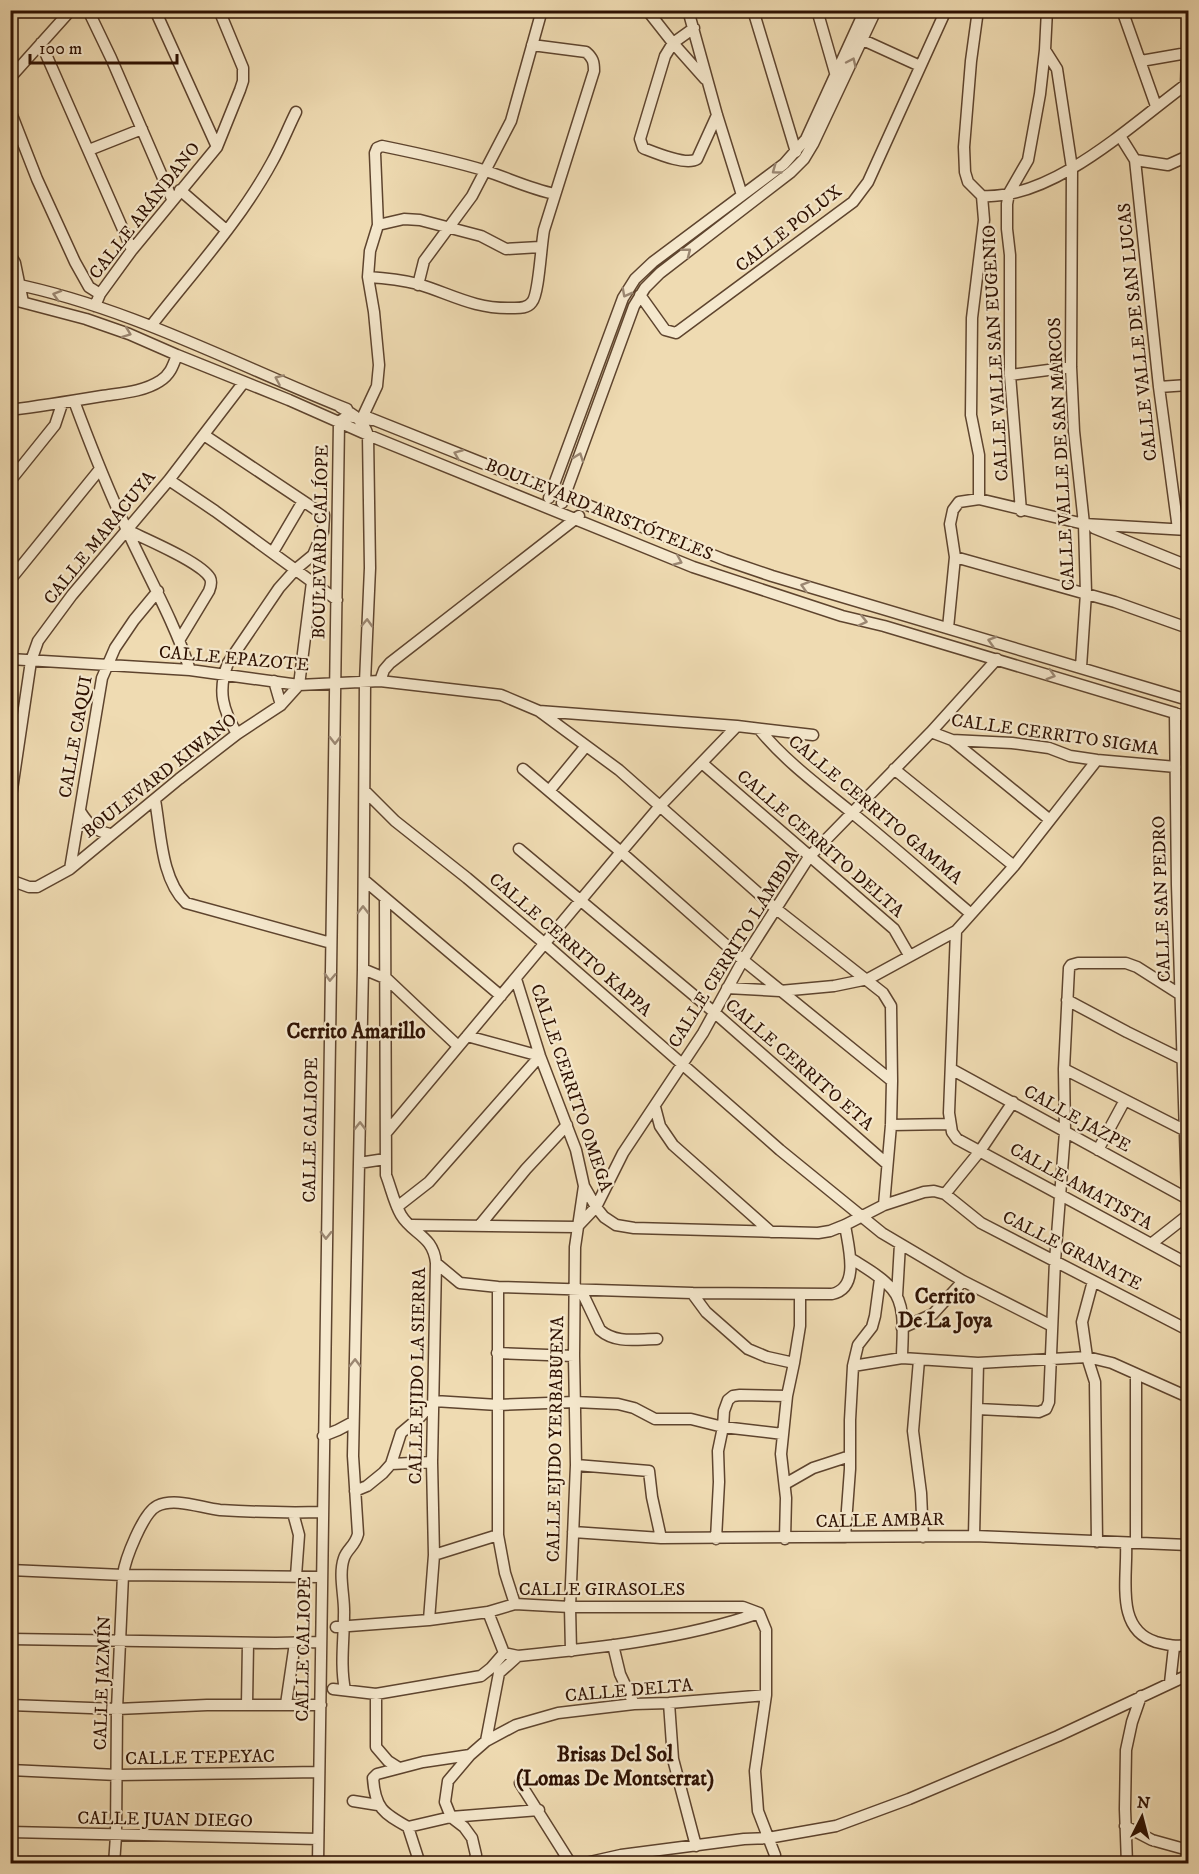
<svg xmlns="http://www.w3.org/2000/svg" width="1199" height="1874" font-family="'IM FELL DW Pica',serif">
<rect width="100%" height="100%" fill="#efdbb2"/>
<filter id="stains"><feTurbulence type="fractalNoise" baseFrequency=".00333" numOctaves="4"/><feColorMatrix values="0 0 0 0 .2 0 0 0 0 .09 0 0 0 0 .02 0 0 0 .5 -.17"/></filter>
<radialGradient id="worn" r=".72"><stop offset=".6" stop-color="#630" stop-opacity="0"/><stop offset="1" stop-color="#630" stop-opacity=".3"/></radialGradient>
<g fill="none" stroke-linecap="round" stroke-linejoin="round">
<g stroke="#5e442e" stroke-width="13">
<path id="minor" d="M88,10L111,58L172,199
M155,10L217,147
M647,10L673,43L705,79
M688,10L717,115L742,195
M753,10L796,152
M817,10L836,76
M978,10L971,61L964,147L965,172L968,182L982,196
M1047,10L1045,50L1057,69L1072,168L1071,367L1074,431L1084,524L1086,593L1081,667
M1122,10L1156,106
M694,28L673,43L665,56L640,139L643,148C656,153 686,166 697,159L717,115
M863,40L920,66
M41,43L132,250
M1141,61L1187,53
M10,78L71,10
M1186,85L1188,24
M10,110L37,179L75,262L89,287L100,294
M1120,136L1135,160L1159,387L1178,529
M89,150L142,129
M1135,160L1168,165L1188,156
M180,190L226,230
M982,196C1054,200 1133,123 1188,83
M378,225L404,219L420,220L481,236L506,249L540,247
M10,254L15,263L23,302
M368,277C384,278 402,280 418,284C451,294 474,309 511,308C518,308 527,309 532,302C539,294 541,245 544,230L594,71C594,62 593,58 586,52L532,45
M10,283C129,307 236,365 347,409
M418,285L424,261L472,196L511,121L542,10
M640,295L665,330L676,333L853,202L868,182L946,10
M10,299L86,319L129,334L177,355L289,400L368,435L693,567L842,616L884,626L1188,717
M95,306L100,294L132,250L217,147L240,90L243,81V68L219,10
M151,326C192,273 240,221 272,162C281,146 288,128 296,112
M1010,375L1071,367
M1159,387L1188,385
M74,401C90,444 107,487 126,528C148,576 174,621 190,670
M340,407C353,414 363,420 368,435L370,568L365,682L363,969L353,1456L358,1534C355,1546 347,1549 344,1558C338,1575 345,1597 344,1615C344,1640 340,1665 345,1690
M10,410C41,406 72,401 102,396C121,393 143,392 160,381C170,375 173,366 177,355
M363,416L377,386L379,365L374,312L368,277L370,251L378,225L375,153L377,148L382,146C416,153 450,160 483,170C508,178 530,189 555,194
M367,417L725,560L772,576L1188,700
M204,435L324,515L323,532L313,555L296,569L279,588L228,663C217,691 223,710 237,734
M169,480L215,511L337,600
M10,481L55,425L62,404
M549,498L623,298L635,279L653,262L784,164L806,139L865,10
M979,499V455L971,415L972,318L984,220L982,196
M562,503L634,306L645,288L660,273L791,172L804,159L813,144L876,10
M1021,511L1010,375V255L1007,229V204L1009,193L1028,160L1040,94L1045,50
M1094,528L1188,566
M127,530C145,539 201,562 210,578C212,582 211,586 209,591L180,639
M273,552L303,501
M955,557L1115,602L1188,628
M10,580L100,469
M948,628L955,557L950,524L953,510L959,502L979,499L1084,524L1188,530
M10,659L190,670L299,685L380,681L501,695L539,711L737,726L813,735
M274,681L281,705
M380,681L384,670L390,663L579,516
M539,711L619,770L775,908L883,993L891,1006L892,1081L891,1125L884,1205
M1175,713L1177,885L1188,1227
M759,729C785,761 819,786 851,812C892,845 931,880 971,914
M931,732L952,740L1012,743L1049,748L1070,756L1097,760L1176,767
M952,740L1050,820
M702,763L894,929L909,955
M523,769L621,852L743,960L892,1081
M894,769L1014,866
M365,791L395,821L467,878L544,943L780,1150L882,1233L963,1281L1052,1326
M549,791L586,746
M155,800C161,833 161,879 186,903L331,943
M10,803L31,661L38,641L72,595L169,480L244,382
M80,811C88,824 95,831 110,834
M519,849L715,1013L887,1164
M70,869L102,678L115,648L134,620L158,591
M10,880L29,887H37L70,869L179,779L237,734L281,705L299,685L312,582
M364,880L501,996
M385,898L386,1175C391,1188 394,1203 401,1215C413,1235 433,1235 436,1263L432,1462L434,1555L429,1620
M956,931L949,1113L952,1132L957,1139L1188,1264
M363,969L387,979L458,1046
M516,979L540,1056L576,1150L584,1186L596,1207L604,1217L616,1225L634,1228L818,1233L830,1231L845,1225L884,1205L924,1192L934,1191L945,1194L981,1223L1188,1330
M727,988L780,991L834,986L868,979L956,931L1014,866L1097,760
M1067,1000L1127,1032L1184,1060
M951,1069L1188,1199
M1064,1069L1188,1132
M655,1107L660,1126L673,1145L771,1232
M891,1125L949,1124
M386,1133L621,852L660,806L737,726
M1098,1150L1125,1100
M359,1163L385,1159
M945,1194L980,1151L1013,1102
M397,1207L429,1182L540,1056L467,1036
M412,1225L577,1227
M480,1225L526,1169L567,1125
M577,1227L596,1207L623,1153L703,1033L743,960L809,857L931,732L997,659
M1151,1244L1188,1215
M850,1258C864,1267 881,1276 892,1289C907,1306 902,1337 902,1358
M436,1263L460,1283L498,1287L692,1293L832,1294C861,1288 848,1246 845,1225
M1093,1281L1082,1322L1087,1357L1095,1382L1097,1542
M498,1287V1535L505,1573L515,1604
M581,1290L600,1330C616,1344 637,1339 657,1339
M692,1293L706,1312L748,1349L767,1357L794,1363
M897,1296L900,1244
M902,1328L933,1314L963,1281
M497,1353L574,1356
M919,1360L913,1431L921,1493L923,1537
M853,1366L858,1345L872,1327L875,1316L880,1279
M1136,1374V1543
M978,1409L1039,1412L1046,1409L1049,1402L1055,1261L1065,1132L1064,1069L1069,968L1071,965L1078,963H1126L1137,967L1181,995H1188
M323,1436L338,1430L353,1422
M391,1464L432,1462
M576,1465L649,1471L652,1497L661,1538
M785,1484L813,1468L850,1456
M355,1491L367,1486L383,1473L391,1464L401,1433L420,1417L434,1401L498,1405L575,1402L618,1404L634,1408L655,1419H691L723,1427L783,1434
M293,1513L299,1535L296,1576
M573,1532L661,1538L974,1536L1188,1545
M974,1536L978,1363
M845,1537L850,1469V1420L853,1366L902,1358L978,1363L1087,1357L1112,1363L1188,1397
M716,1539L719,1482L718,1451L723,1427L724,1411L728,1400L733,1396L740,1395L787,1396
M785,1539L786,1498L781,1454L787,1396L794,1363L800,1326V1295
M1126,1543C1128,1577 1114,1629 1156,1642C1168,1645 1176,1647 1188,1645
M434,1555L498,1535
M10,1570L123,1575L321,1577
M488,1612L504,1653
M759,1613L766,1630V1695L755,1771L758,1811L775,1855V1864
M336,1627L429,1620L488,1612L515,1604L570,1607H743L759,1613
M10,1639L276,1643L321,1642
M613,1645L620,1674L634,1704
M571,1651L570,1607L576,1465L574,1356L575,1247L584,1186
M1170,1683L1174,1647
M333,1689L376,1694L481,1676L491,1668L504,1653L518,1656C597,1648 684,1639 759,1613
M376,1694V1747L388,1761L399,1768
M669,1703L673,1759L696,1846
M286,1704L295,1643
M10,1705L117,1709L207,1705H321
M247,1705L248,1643
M486,1741L499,1673L518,1656
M470,1755L448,1781L445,1802L451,1817L464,1827L472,1838L476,1855L473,1864
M10,1770L117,1775L319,1772
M520,1783L571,1864
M353,1801L378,1805
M1125,1826L1152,1840L1188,1850
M408,1827L451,1817L539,1810
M10,1832L318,1839
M114,1864L116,1836L117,1709L123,1575C125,1559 143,1513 157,1506C175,1497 201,1508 220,1510C254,1512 288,1513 322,1512
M318,1864L339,422L347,416L372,420
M420,1864L408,1827C383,1813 375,1808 373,1778L377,1774L423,1762L470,1755L486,1741L516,1725L558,1713L634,1704L669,1703L766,1695
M581,1864L621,1855L744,1839L768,1838L836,1826L909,1799L1058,1736L1188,1675
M1127,1864L1125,1809L1126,1750L1132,1722L1141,1696"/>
</g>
<use href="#minor" stroke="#f5e8cd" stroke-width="10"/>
</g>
<defs><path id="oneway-chevron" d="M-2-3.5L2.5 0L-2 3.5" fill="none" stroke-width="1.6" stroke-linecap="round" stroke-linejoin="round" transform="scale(1.5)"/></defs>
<g stroke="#9b8772">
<use href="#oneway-chevron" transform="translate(852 62) rotate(-65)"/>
<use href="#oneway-chevron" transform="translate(776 170) rotate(144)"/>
<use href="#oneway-chevron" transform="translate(687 252) rotate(-38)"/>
<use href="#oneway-chevron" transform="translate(626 293) rotate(118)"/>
<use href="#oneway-chevron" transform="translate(57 295) rotate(-164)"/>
<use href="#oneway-chevron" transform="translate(127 333) rotate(21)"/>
<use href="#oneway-chevron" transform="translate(279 379) rotate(-156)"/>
<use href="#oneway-chevron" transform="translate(458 454) rotate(-158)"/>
<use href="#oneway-chevron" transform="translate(579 457) rotate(-70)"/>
<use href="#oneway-chevron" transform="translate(678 561) rotate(23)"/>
<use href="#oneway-chevron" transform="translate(805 586) rotate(-164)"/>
<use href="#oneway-chevron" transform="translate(863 621) rotate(13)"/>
<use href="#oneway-chevron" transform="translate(367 623) rotate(-88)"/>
<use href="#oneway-chevron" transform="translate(992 641) rotate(-164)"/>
<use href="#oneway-chevron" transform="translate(1051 675) rotate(17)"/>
<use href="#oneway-chevron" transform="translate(335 740) rotate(90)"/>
<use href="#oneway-chevron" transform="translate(363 910) rotate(-90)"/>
<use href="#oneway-chevron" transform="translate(330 977) rotate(92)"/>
<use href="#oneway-chevron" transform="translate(360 1126) rotate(-89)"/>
<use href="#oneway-chevron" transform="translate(326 1235) rotate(91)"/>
<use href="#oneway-chevron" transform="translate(355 1363) rotate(-89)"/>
</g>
<g text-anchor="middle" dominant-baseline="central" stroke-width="4.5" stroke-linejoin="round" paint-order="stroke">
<g font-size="18" fill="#2e1102" stroke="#f5e8cd">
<text transform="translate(145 211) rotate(-52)">CALLE ARÁNDANO</text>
<text transform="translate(789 229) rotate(-38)">CALLE POLUX</text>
<text transform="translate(1138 332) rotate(-96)">CALLE VALLE DE SAN LUCAS</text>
<text transform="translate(996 353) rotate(-93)">CALLE VALLE SAN EUGENIO</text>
<text transform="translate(1062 454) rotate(-93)">CALLE VALLE DE SAN MARCOS</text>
<text transform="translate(599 510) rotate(22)">BOULEVARD ARISTÓTELES</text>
<text transform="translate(100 538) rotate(-51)">CALLE MARACUYA</text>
<text transform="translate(321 542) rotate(-89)">BOULEVARD CALÍOPE</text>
<text transform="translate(234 659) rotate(5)">CALLE EPAZOTE</text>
<text transform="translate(1055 735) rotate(8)">CALLE CERRITO SIGMA</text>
<text transform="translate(76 737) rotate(-80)">CALLE CAQUI</text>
<text transform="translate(160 776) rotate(-38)">BOULEVARD KIWANO</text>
<text transform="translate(875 810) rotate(40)">CALLE CERRITO GAMMA</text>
<text transform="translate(820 844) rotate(41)">CALLE CERRITO DELTA</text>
<text transform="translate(1162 899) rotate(-92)">CALLE SAN PEDRO</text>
<text transform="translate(570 945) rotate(41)">CALLE CERRITO KAPPA</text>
<text transform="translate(734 949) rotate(-58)">CALLE CERRITO LAMBDA</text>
<text transform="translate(799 1065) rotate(41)">CALLE CERRITO ETA</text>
<text transform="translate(571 1088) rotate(71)">CALLE CERRITO OMEGA</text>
<text transform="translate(1077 1119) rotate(29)">CALLE JAZPE</text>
<text transform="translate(311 1130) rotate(-89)">CALLE CALIOPE</text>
<text transform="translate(1081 1187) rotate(29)">CALLE AMATISTA</text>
<text transform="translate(1072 1251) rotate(27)">CALLE GRANATE</text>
<text transform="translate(418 1376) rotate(-89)">CALLE EJIDO LA SIERRA</text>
<text transform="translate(556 1439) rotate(-89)">CALLE EJIDO YERBABUENA</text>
<text transform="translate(880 1521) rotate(-1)">CALLE AMBAR</text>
<text x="602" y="1590">CALLE GIRASOLES</text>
<text transform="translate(304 1649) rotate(-89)">CALLE CALIOPE</text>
<text transform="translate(103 1683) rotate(-88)">CALLE JAZMÍN</text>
<text transform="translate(629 1691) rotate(-5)">CALLE DELTA</text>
<text transform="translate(200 1758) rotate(-1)">CALLE TEPEYAC</text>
<text transform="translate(165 1820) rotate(1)">CALLE JUAN DIEGO</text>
</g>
<g font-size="21" font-weight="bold" fill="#2e1102" stroke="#f5e8cd">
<text x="356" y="1032">Cerrito Amarillo</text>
<text x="945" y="1297">Cerrito<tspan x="945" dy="24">De La Joya</tspan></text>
<text x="615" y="1755">Brisas Del Sol<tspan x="615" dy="24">(Lomas De Montserrat)</tspan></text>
</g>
</g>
<rect width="1199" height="1874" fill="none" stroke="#efdbb2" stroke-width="36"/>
<rect x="12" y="12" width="1175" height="1850" fill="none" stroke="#2e1102" stroke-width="3"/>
<rect x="18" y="18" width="1163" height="1838" fill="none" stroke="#2e1102" stroke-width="1.5"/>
<g transform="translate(1142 1817) rotate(6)" stroke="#f5e8cd" stroke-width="4.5" paint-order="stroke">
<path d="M0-4.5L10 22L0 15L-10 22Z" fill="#2e1102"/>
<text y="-9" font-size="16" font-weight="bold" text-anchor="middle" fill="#2e1102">N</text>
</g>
<path d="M30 54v9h147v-9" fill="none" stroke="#2e1102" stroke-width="3"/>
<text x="39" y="54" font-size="18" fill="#2e1102" stroke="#f5e8cd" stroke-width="4.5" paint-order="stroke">100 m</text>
<rect width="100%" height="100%" filter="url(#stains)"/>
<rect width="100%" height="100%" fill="url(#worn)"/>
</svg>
